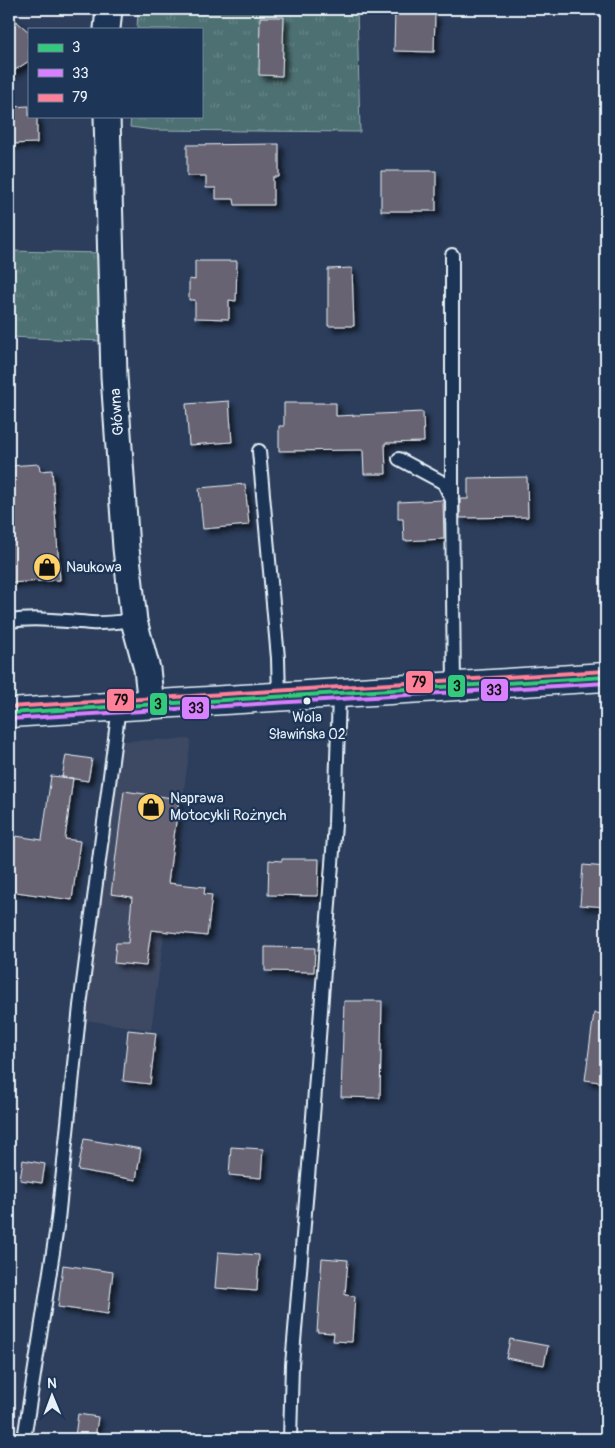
<svg xmlns="http://www.w3.org/2000/svg" width="615" height="1448" font-family="Pangolin,sans-serif">
<defs>
<pattern id="grass-tufts" width="24" height="20" patternUnits="userSpaceOnUse" patternTransform="scale(1.25)"><rect width="24" height="20" fill="#4d7072"/><path d="M3 7l-1-3M5 7V3M7 7l1-3M15 17l-1-3M17 17v-4M19 17l1-3" fill="none" stroke="#678587"/></pattern>
<filter id="shadow"><feDropShadow dx="4.5" dy="4.5" stdDeviation="2.5" flood-color="#0009"/></filter>
</defs>
<rect width="100%" height="100%" fill="#2c3e5c"/>
<filter id="ink" filterUnits="userSpaceOnUse"><feTurbulence type="fractalNoise" baseFrequency=".02" numOctaves="2"/><feDisplacementMap in="SourceGraphic" scale="10" xChannelSelector="R" yChannelSelector="G"/><feConvolveMatrix kernelMatrix="1 2 1 2 8 2 1 2 1" color-interpolation-filters="sRGB"/></filter>
<g filter="url(#ink)">
<path fill="#3e4963" d="M191,739L151,1030L85,1020L121,741Z"/>
<path fill="url(#grass-tufts)" stroke="#9ab0b5" d="M138,9H357L360,132L153,130L130,127L131,116H201V29H137Z
M9,251L102,253L101,341L9,337Z"/>
<path fill="#676472" stroke="#e8f1f8" filter="url(#shadow)" d="M395,9H415V13L435,14L434,52L394,51Z
M9,15L29,32V61L9,74Z
M260,17H284L282,76L259,75Z
M29,106V116H37V143L9,144V107Z
M279,144V177H273V205H235L234,199H216V188H206V176H187V145Z
M381,171H436V211H381Z
M195,261H237L236,301L229,300V319L195,318V300H189V279L195,280Z
M352,268L354,326H328V269Z
M229,401L232,442L189,445L186,404Z
M284,403H336V416L423,412L424,442L385,443L386,474H364L363,450L279,451V426H284Z
M39,464L40,471L52,470L60,580L9,583V466Z
M527,477L528,517L460,518V499H468V478Z
M245,484L249,525L203,529L199,488Z
M443,500L444,539L404,541L403,519H398V502Z
M66,755L92,759L88,781L62,777Z
M51,776L73,778L65,839L80,841L72,900L9,891V835L42,840Z
M124,791L179,799L168,883L205,887L204,894L212,895L207,936L151,930L146,966L114,963L116,943H128L132,897L111,894Z
M282,859H319L318,896L268,895L269,860L282,861Z
M583,865L606,867V907L580,905Z
M265,947L315,948L314,972L265,971Z
M344,1001H382L380,1098L341,1097Z
M594,1013L606,1014V1083L585,1080Z
M128,1030L156,1033L150,1084L123,1081Z
M84,1139L141,1149L136,1180L78,1170Z
M231,1147L263,1149L261,1178L229,1175Z
M23,1160L45,1164L42,1183L20,1180Z
M218,1252L259,1255L257,1291L215,1288Z
M322,1258L348,1260L345,1295L355,1296L352,1342L333,1341L334,1333L317,1332Z
M63,1265L113,1272L108,1314L58,1307Z
M510,1339L548,1346L544,1365L506,1358Z
M78,1414L98,1417L95,1439L75,1436Z"/>
<g fill="none" stroke-linecap="round" stroke-linejoin="round">
<g stroke="#e8f1f8" stroke-width="16">
<path id="lane" d="M452,255V497
M259,451L278,658L279,697
M399,459L444,483L452,500L454,686
M9,621C37,617 63,621 91,623C105,624 120,621 134,621
M24,1439L58,1220L80,1006L119,707
M290,1439L292,1365L312,1130L335,824L339,694"/>
</g>
<g stroke="#e8f1f8" stroke-width="29">
<path id="street" d="M107,29L109,9
M107,116L114,376L126,548L134,621L147,669L151,705"/>
</g>
<g stroke="#e8f1f8" stroke-width="31">
<path id="secondary" d="M9,713L606,677"/>
</g>
<use href="#lane" stroke="#1d3557" stroke-width="12"/>
<use href="#street" stroke="#1d3557" stroke-width="25"/>
<use href="#secondary" stroke="#1d3557" stroke-width="28"/>
<g stroke="#1d3557" stroke-width="8">
<path id="bus-1" d="M9,713L606,677"/>
</g>
<g stroke="#1d3557" stroke-width="8">
<path id="bus-2" d="M9,719L606,683"/>
</g>
<g stroke="#1d3557" stroke-width="8">
<path id="bus-3" d="M9,707L606,671"/>
</g>
<use href="#bus-1" stroke="#33ca7d" stroke-width="4"/>
<use href="#bus-2" stroke="#d880ff" stroke-width="4"/>
<use href="#bus-3" stroke="#ff8098" stroke-width="4"/>
</g>
</g>
<defs>
<g id="shop-disc" transform="scale(1.4375)"><circle r="9.5" fill="#ffd166" stroke="#1d3557"/><path d="M-5-2.5h2.3a2.7 3.5 0 0 1 5.4 0H5L5.5 6h-11ZM-1.5-2.5h3a1.5 2.3 0 0 0-3 0Z" fill="#111"/></g>
</defs>
<g fill-rule="evenodd">
<use href="#shop-disc" x="47" y="567"/>
<use href="#shop-disc" x="151" y="807"/>
</g>
<circle fill="#e8f1f8" stroke="#1d3557" stroke-width="2" cx="307" cy="701" r="4.5"/>
<g text-anchor="middle" dominant-baseline="central" stroke-width="4.5" stroke-linejoin="round" paint-order="stroke">
<g font-size="14" fill="#e8f1f8" stroke="#1d3557">
<text x="307" y="717">Wola<tspan x="307" dy="17">Sławińska 02</tspan></text>
</g>
<g font-size="15" fill="#e8f1f8" stroke="#1d3557">
<text transform="translate(117 412) rotate(-94)">Główna</text>
</g>
<g font-size="15" fill="#e8f1f8" stroke="#1d3557" text-anchor="start">
<text x="66" y="567">Naukowa</text>
<text x="170" y="798">Naprawa<tspan x="170" dy="17">Motocykli Rożnych</tspan></text>
</g>
</g>
<g stroke="#1d3557" stroke-width="2">
<rect x="405" y="670" width="29" height="24" rx="5" fill="#ff8098"/>
<rect x="447" y="674" width="19" height="24" rx="5" fill="#33ca7d"/>
<rect x="480" y="678" width="29" height="24" rx="5" fill="#d880ff"/>
<rect x="106" y="688" width="29" height="24" rx="5" fill="#ff8098"/>
<rect x="149" y="692" width="19" height="24" rx="5" fill="#33ca7d"/>
<rect x="181" y="696" width="29" height="24" rx="5" fill="#d880ff"/>
</g>
<g font-size="14" text-anchor="middle" font-weight="bold" fill="#111">
<text x="419" y="687">79</text>
<text x="457" y="691">3</text>
<text x="494" y="695">33</text>
<text x="121" y="705">79</text>
<text x="158" y="709">3</text>
<text x="196" y="713">33</text>
</g>
<rect width="615" height="1448" fill="none" stroke="#1d3557" stroke-width="30"/>
<rect x="15" y="15" width="585" height="1418" fill="none" stroke="#e8f1f8" stroke-width="2" filter="url(#ink)"/>
<rect x="28" y="28" width="175" height="90" fill="#1d3557" stroke="#6e8097"/>
<rect x="38" y="44" width="25" height="8" fill="#33ca7d" stroke="#6e8097"/>
<text x="72" y="52" font-size="15" fill="#e8f1f8">3</text>
<rect x="38" y="69" width="25" height="8" fill="#d880ff" stroke="#6e8097"/>
<text x="72" y="78" font-size="15" fill="#e8f1f8">33</text>
<rect x="38" y="94" width="25" height="8" fill="#ff8098" stroke="#6e8097"/>
<text x="72" y="102" font-size="15" fill="#e8f1f8">79</text>
<g transform="translate(52 1396) rotate(359)" stroke="#1d3557" stroke-width="4" paint-order="stroke">
<path d="M0-4L9 19L0 12L-9 19Z" fill="#e8f1f8"/>
<text y="-8" font-size="14" font-weight="bold" text-anchor="middle" fill="#e8f1f8">N</text>
</g>
</svg>
